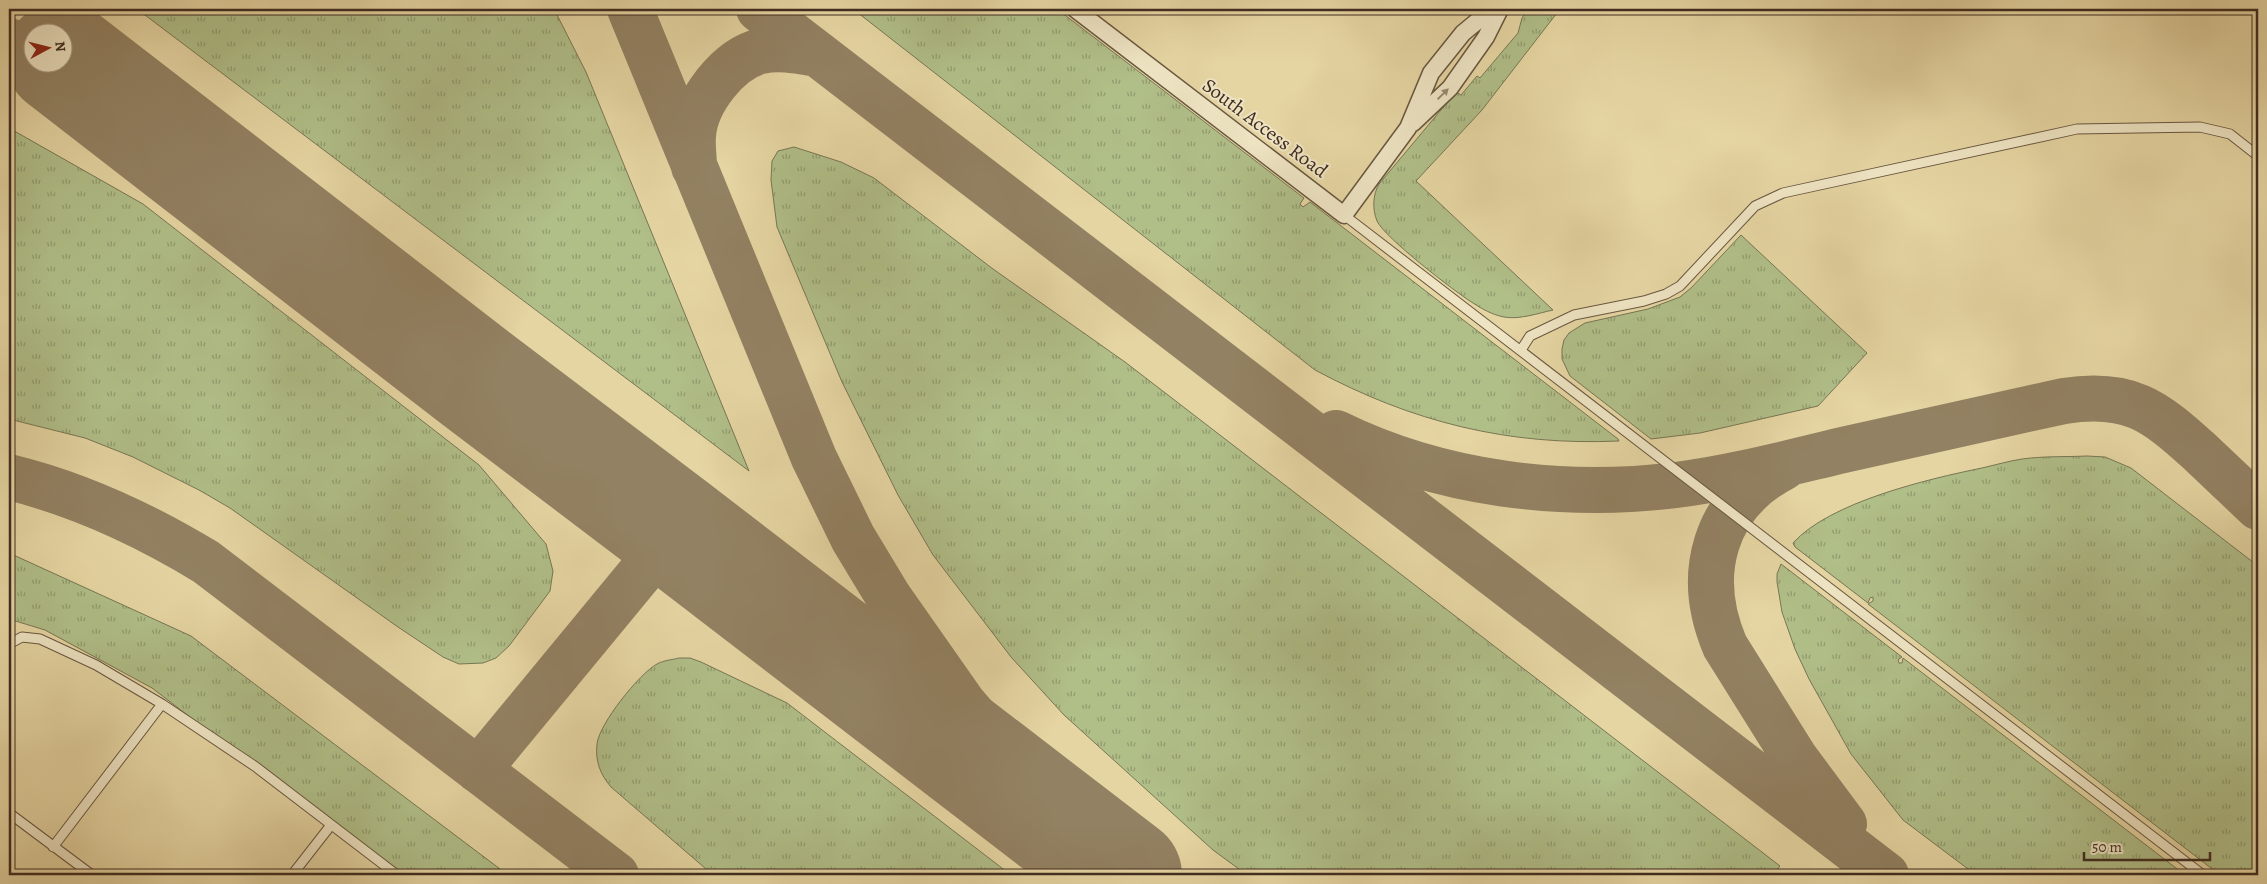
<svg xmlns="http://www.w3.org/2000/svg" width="2267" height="884" font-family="Alegreya,serif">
<defs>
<pattern id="grass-tufts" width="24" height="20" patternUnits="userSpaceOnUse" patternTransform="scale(1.25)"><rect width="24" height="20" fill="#b0be88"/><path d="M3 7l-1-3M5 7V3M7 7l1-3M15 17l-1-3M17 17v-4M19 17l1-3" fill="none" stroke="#919b6f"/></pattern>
</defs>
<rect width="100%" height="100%" fill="#e5d5a2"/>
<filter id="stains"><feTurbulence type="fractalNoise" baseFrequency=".004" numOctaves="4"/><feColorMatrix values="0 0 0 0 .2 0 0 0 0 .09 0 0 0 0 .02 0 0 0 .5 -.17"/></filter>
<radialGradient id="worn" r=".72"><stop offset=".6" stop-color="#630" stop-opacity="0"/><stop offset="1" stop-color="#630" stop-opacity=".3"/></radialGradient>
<path fill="url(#grass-tufts)" stroke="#787654" d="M137,9H554L586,72L749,471Z
M853,9H1057L1304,198L1300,204L1303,207L1310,202L1618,439L1619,441C1508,446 1412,422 1315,370Z
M1528,9H1560L1482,110L1416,181L1553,310C1539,313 1519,320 1504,317C1493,315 1482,309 1473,303C1455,292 1384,237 1377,221C1372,209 1373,194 1379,184L1456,92L1461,95L1477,76L1480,78L1518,33L1522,18Z
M9,128L143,204L479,465L546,544L553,571L550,591L509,646L496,658L483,663L459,664L443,657L398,627L230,508L199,490L133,457L85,438L9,419Z
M794,147L841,162L874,178L993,269L1125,362L1780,866L1773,875H1247L1213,850L1064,715L1011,657L933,555L898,495L842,382L777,227L771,180L772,161L778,151Z
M1741,235L1867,353L1818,406L1700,433L1651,439L1570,376L1562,359V349L1564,340L1569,333L1585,323L1648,309L1680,297L1691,288Z
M2087,456L2105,457L2131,468L2258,566V875H2220L1868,604L1873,601V597L1870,598L1868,603L1795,547L1793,543C1830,502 1928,479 1982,468C1995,465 2009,461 2022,459C2044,456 2066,457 2087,456Z
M9,553L191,636L508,875H397L152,688L45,630L9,619Z
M1781,564L1902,657L1898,660L1899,663H1902L1903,658L2185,875H1976L1903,820L1851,754L1809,679L1795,649L1782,612L1777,582V574Z
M679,658H690L701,662L787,703L1011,875H713L611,787C600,774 595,761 597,744C599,724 639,674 657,664C664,660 672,660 679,658Z"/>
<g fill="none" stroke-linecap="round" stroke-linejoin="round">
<path stroke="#928162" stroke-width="46" d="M630,9L814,458L853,538L888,596L963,703L1018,767L1081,831L1135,875
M759,9L1886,875
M9,41L32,50
M62,62L72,66
M694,167C694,157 692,146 693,136C695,102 728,59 761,51C780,47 799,51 818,54
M1336,433C1440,484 1562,499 1676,485C1732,478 1788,463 1843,450C1916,434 1990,417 2064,401C2129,391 2154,410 2200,452C2219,470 2239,489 2258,507
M1784,467C1713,504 1695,575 1725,646L1795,758L1844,824
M9,477C79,494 145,525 206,562L616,875
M478,770L676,530"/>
<path stroke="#928162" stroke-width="114" d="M62,58L474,377L676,530L1125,875"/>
<g stroke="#695741" stroke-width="11">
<path id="lane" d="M1344,215L2203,875
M1521,350L1530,336L1574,315L1644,301L1666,294L1680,286L1755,206L1783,193L2077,129L2200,127L2230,134L2258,156
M9,644L22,637L40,639L96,665L162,704L256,767L397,875
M9,813L92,875
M53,847L162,704
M292,875L331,825"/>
</g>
<g stroke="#695741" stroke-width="19">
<path id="street" d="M1075,9L1344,215L1408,128L1431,73L1463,33L1492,9
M1413,123L1450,88L1486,37L1500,9"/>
</g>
<use href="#lane" stroke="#eee4c3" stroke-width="9"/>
<use href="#street" stroke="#eee4c3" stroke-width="16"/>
</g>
<defs><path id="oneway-solid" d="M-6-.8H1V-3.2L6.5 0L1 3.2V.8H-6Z" transform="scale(1.25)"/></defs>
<use fill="#978872" href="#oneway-solid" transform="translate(1443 94) rotate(-44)"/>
<g text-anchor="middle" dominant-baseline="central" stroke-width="4" stroke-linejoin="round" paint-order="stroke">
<g font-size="20" fill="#402d21" stroke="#eee4c3">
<text transform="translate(1265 128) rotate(37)">South Access Road</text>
</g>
</g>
<rect width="2267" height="884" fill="none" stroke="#e5d5a2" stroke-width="30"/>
<rect x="10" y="10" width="2247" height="864" fill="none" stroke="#402d21" stroke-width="2.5"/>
<rect x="15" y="15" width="2237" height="854" fill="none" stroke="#402d21"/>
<g transform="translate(48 48) rotate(83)"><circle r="24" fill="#eee4c3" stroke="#a89b82"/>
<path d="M0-4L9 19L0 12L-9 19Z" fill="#8f2418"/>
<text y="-8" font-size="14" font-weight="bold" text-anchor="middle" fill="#402d21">N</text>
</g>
<path d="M2084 852v8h126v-8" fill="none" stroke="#402d21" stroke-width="2.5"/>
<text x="2092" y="852" font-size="15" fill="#402d21" stroke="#eee4c3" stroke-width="4" paint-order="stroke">50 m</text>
<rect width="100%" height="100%" filter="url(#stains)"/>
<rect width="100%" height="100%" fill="url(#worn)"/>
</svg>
